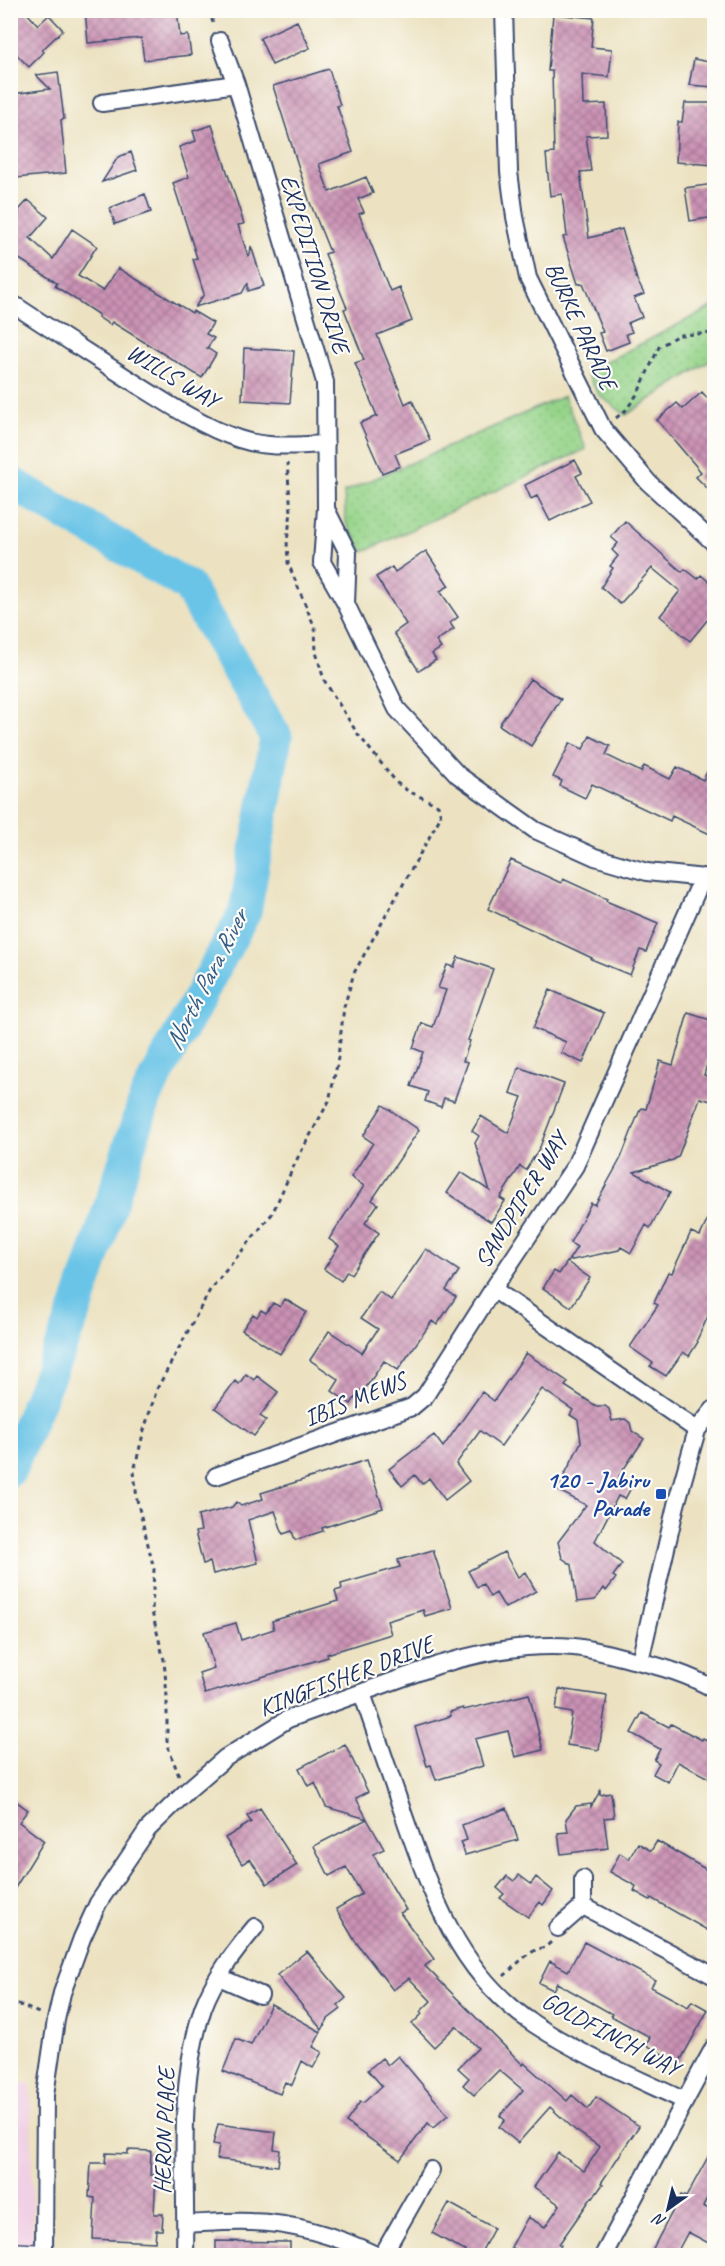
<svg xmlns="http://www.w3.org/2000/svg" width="725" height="2266" font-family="Caveat,sans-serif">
<defs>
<pattern id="grass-dots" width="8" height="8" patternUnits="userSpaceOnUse" patternTransform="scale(1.5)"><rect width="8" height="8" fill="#96d48a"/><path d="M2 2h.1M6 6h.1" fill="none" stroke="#81b67a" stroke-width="1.8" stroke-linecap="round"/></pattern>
<pattern id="building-cross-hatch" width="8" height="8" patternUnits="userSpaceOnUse" patternTransform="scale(1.5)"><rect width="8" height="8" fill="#cb92b4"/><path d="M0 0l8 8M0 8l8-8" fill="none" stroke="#a47896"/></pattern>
</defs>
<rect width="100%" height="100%" fill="#fdfcf7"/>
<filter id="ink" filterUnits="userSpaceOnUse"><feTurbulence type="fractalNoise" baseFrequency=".0167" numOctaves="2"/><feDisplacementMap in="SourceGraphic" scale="12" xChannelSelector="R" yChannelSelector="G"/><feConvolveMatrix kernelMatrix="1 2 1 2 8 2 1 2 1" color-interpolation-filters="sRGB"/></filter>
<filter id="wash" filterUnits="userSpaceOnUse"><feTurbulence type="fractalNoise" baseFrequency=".008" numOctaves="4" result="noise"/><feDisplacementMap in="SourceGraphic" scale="24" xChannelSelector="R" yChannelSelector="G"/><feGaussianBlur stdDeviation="1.35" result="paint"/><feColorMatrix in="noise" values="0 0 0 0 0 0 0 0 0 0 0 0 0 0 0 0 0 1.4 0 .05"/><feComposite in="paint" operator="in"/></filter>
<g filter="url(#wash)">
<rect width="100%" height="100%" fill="#ece2c1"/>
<path fill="#f0d0e4" d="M10,2081L31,2084L33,2255H11Z"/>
<path fill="url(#grass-dots)" stroke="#588274" stroke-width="1.5" d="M714,306V358L626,415L599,395L586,372Z
M564,396L586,449L363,552L346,523L344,492Z"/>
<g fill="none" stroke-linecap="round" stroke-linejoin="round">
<path stroke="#6ac4e7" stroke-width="33" d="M10,482L188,586L276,737L245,912L146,1096L77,1307L10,1470"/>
</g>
<g id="blocks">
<path fill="url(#building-cross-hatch)" d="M17,10H24L38,25L49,15L63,30L42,50L44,52L29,67L10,48V17Z
M85,10H177L180,36L188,35L191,55L144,60L141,38L88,43Z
M553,14L594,18L591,47L612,49L609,77L582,74L583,105L606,104L607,135L586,136L591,171L580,172L589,238L622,229L637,280L644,294L634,298L642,317L628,323L632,332L626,334L629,342L606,351L599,333L603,332L583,283L578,284L563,237L567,236L562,194L550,196L546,154L554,153L552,71H548Z
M297,21L310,48L272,65L260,38Z
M694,59L714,63V87L689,85Z
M329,69L340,105L337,106L353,152L319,164L329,192L366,177L373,193L358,199L364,212L359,214L390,291L399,287L412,321L377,335L405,404L412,400L430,440L395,454L400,466L382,473L360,423L377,416L355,363L364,360L344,309L347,308L325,254L330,252L309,200L273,86Z
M58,72L64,119L61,120L66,173L16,178L13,149H10V134H17L12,94L50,89L36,75Z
M685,103H714V165L676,162L678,122H682Z
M212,125L244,224L238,225L248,256L250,255L251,246L264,286L248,291V282L242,293L195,307L204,294L193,259L197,258L173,183L189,177L179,147L196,141L193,131Z
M131,152L137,170L102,182L118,157Z
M714,184V217L690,221L685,188Z
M145,194L151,212L115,224L110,208Z
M28,200L48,217L30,238L53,259L72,229L97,246L78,276L103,291L118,268L192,313L193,311L213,323L206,334L214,338L207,348L216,354L202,378L112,322L110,325L98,317L99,315L55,286L57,283L10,253V206L19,213V210Z
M244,348L294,351L290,403L242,400Z
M702,392L714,406V495L696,477L701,472L657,420L677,403L683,409Z
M575,460L582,473L576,476L590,501L550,521L537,496L531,499L525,485Z
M625,521L682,572L685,569L698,579L701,575L714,586V612L690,641L660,616L680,591L652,568L620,604L601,587L613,568L610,566L618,556L612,550L618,543L611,537Z
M426,551L449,586L440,591L458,617L450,623L454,629L436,641L441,648L432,654L436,660L419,671L394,633L406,624L376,577L392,567L395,572Z
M530,679L561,699L531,746L499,725Z
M590,736L610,746L606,755L641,772L644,766L670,779L677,767L703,780L714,757V836L672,816L670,821L592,784L585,798L560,786L562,781L553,777L570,743L583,749Z
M511,860L561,883L563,879L607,899L606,901L658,923L646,952L640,950L630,975L591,959L592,958L488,909Z
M458,957L493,969L468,1040L470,1041L463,1061L468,1062L454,1101L444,1098L441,1107L425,1101L428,1092L411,1086L423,1052L413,1048L422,1023L433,1027L446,990L438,988L447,965L454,967Z
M550,990L604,1013L583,1063L561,1053L566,1042L533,1028Z
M688,1013L714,1021V1041L704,1075L714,1078V1091L711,1101L700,1098L678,1157L673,1160L634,1172L670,1192L650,1228L646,1225L631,1253L621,1247L619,1250L568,1261L577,1247L570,1243L591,1203L595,1205L621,1158L639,1112L642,1108L646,1109L660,1061L673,1065Z
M519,1067L564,1084L540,1147L526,1170L520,1166L500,1198L505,1201L491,1222L447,1193L461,1172L490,1191L475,1143L479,1136L472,1131L481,1116L508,1133L522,1097L510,1093Z
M383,1105L419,1130L372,1200L378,1204L365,1223L379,1233L351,1274L347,1271L341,1281L324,1269L339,1246L329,1239L364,1186L351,1177L373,1143L363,1136Z
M714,1206V1314L710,1312L697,1340L698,1342L689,1356L683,1352L666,1376L650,1366L653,1363L630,1347L658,1305L654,1303L668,1272L672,1273L691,1232L700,1236Z
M426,1249L459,1271L446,1290L456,1297L437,1325L432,1321L398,1370L384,1361L363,1392L360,1390L351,1404L332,1391L339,1380L310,1360L329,1331L362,1353L378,1329L361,1318L379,1292L391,1300Z
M567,1262L590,1278L571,1307L543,1288L554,1271L559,1274Z
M285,1299L306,1312L280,1354L242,1330L253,1314L257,1317L261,1310L266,1313L273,1303L280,1307Z
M526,1353L568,1382L565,1386L596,1406H605L609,1409L612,1421L625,1419L630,1423L632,1431L644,1439L619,1476L633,1484L625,1499L618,1496L595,1541L622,1564L613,1576L616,1578L606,1591L604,1588L595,1600L577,1602L572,1565L562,1558L558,1542L586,1505L557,1490L581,1442L578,1420L570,1415L573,1410L542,1389L501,1446L480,1431L456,1464L469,1481L445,1500L429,1478L422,1484L415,1475L402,1486L389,1469L434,1435L443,1447L482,1392L494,1401Z
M246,1374L254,1380L257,1376L278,1392L260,1416L266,1420L254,1436L215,1408L235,1381L239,1384Z
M367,1460L383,1508L322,1528L323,1531L295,1540L292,1531L283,1534L275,1511L248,1520L258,1563L213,1574L210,1562L203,1564L195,1532L201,1531L198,1516L232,1507L236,1502L241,1506L263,1499L261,1493Z
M433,1550L452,1608L425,1616L423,1610L387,1621L391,1634L327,1654L328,1657L205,1694L199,1673L214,1668L204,1632L236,1623L241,1640L274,1629L272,1621L338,1601L335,1591L342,1589L341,1584L400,1567L398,1560Z
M504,1552L518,1577L525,1572L536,1591L505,1608L496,1593L490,1597L483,1584L477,1587L468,1571Z
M559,1689L607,1696L599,1750L567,1745L572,1713L556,1710Z
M529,1694L543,1750L515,1757L508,1731L475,1739L483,1766L436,1780L431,1765L427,1766L415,1727L451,1716L450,1712L463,1708L464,1710Z
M642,1713L669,1727L671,1724L702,1740L703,1738L714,1744V1781L678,1762L668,1782L653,1774L659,1763L654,1760L660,1749L631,1733Z
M345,1744L368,1792L356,1798L367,1819L326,1807L315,1783L308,1786L299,1768Z
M600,1791V1795L611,1793L614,1817L604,1818L608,1848L561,1854L558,1833L568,1832L566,1819L576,1806L591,1804V1807Z
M10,1797L28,1810L19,1822L44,1841L10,1896Z
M260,1808L297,1865L267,1884L250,1859L242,1864L225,1838L251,1822L247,1816Z
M507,1808L518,1840L465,1855L461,1842L467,1840L462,1825Z
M367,1819L384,1849L373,1854L406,1910L400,1913L434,1959L425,1966L523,2065L524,2063L567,2101L572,2095L588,2109L596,2097L639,2126L601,2183L603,2184L593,2198L592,2197L559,2244L561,2245L555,2256H527L511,2247L528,2217L545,2227L560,2205L534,2187L558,2153L584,2171L600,2147L575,2130L550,2107L518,2143L499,2127L505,2120L500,2116L523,2090L499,2070L474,2095L463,2085L469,2078L458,2068L478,2048L456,2026L434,2047L412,2024L422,2014L420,2012L431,2001L409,1978L393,1990L355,1941L336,1909L362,1894L346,1867L329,1876L314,1846Z
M657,1841L714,1874V1934L651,1898L650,1900L634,1891L636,1886L610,1872L620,1853L629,1859L638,1843L651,1851Z
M519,1875L531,1884L536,1877L553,1891L543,1905L540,1902L528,1917L500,1898L504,1894L497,1888L507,1876L514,1881Z
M584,1942L655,1980L651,1987L688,2007L692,2001L708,2010L679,2063L646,2045L650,2037L611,2016L612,2014L557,1983L553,1990L539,1983L550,1961L568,1971Z
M307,1951L346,1998L338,2005L341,2009L328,2019L322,2030L277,1975Z
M271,2004L321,2032L313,2047L322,2052L313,2068L302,2061L292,2085L285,2082L280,2094L223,2071L236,2039L251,2045Z
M398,2056L448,2115L433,2128L428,2123L400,2160L346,2122L360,2102L363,2103L382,2086L368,2070L382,2058L388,2065Z
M218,2124L276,2132L274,2149L280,2150L278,2166L217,2159L219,2145L213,2144Z
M714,2146V2185L703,2206L714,2212V2246L688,2232L675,2256H649L681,2195L686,2197Z
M128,2150L151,2151L150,2175H156L154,2214H163L162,2230H156L155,2242L93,2239L95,2198L89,2197L91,2163H105L106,2153L128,2154Z
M449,2203L494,2228L479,2256H462L465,2251L432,2233Z
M216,2241L290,2242V2256H217L216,2255Z"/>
</g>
</g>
<g filter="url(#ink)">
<use href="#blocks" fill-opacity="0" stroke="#3a4a6d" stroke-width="1.5"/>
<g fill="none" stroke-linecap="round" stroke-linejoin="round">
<g stroke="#3a4a6d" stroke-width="11">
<path id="service" d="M10,2247L44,2249"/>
</g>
<g stroke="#3a4a6d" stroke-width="20">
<path id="minor" d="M504,10L509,172L515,217L528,278L603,429L648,482L714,543
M220,41L236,84L325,382L326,508L322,562L346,604L397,709L458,775L535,830L595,857L647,872L714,879
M102,103L236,84
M10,302C50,329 90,354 130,380C165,402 201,426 239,439C268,449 297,445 326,444
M327,511L348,553L346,603
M697,1430L493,1289L575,1166L703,877
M216,1476L412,1407L425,1396L493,1289
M640,1661L676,1505L697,1430L714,1409
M362,1693C375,1732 389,1771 402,1810C430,1891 458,1974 534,2024C581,2055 634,2077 685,2101L603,2256
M583,1879V1906
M558,1928L583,1906L714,1976
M219,1977L260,1995
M685,2101L714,2047
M186,2224C208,2223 230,2221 251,2222C295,2223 339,2237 378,2256
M44,2256L45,2095L56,2020L62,1993L82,1938L98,1903L148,1829L188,1790L225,1758L288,1719L438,1665C481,1652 529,1643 574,1647C594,1649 613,1655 633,1660C663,1667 687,1674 714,1689
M185,2256C187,2171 176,2090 203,2008C214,1978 235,1951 255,1927
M382,2256L431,2170"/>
</g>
<path stroke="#3a4a6d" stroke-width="3" stroke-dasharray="4.5 4.5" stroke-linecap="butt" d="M209,10L214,26
M616,418L626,410L638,393L659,347L678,335L714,333
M179,1776L167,1744V1697L164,1660L152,1612L154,1569L137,1500L134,1471L144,1430L157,1389L210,1290L272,1214L296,1161L329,1101L337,1065L344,1007L354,973L441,816L438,805L408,791L397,783L357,733L324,680L316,652L315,628L288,563L287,541L291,512L287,463
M504,1976C513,1968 523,1957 534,1951C542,1947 544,1949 551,1942
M10,2000L13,2002L41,2014"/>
<use href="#service" stroke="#fff" stroke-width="8"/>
<use href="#minor" stroke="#fff" stroke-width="16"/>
</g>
</g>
<rect fill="#1a4fb4" stroke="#fdfcf7" stroke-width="2" x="655" y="1488" width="12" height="12" rx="3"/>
<g text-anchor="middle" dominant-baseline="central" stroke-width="4.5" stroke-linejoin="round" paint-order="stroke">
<g font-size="24" fill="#1b2f5e" stroke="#fdfcf7">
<text transform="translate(315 264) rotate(73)">EXPEDITION DRIVE</text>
<text transform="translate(581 326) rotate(65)">BURKE PARADE</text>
<text transform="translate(173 376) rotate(31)">WILLS WAY</text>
<text transform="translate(521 1200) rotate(-58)">SANDPIPER WAY</text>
<text transform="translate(355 1399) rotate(-22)">IBIS MEWS</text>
<text transform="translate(346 1676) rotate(-21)">KINGFISHER DRIVE</text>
<text transform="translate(611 2034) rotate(28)">GOLDFINCH WAY</text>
<text transform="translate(164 2131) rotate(-88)">HERON PLACE</text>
</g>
<g font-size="24" font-weight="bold" fill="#164399" stroke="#fdfcf7" text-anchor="end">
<text x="649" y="1480">120 - Jabiru<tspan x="649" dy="28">Parade</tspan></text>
</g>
<g font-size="26" font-style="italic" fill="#335c87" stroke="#fdfcf7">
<text transform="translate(206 980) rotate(-63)">North Para River</text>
</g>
</g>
<rect width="725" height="2266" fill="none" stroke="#fdfcf7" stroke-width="36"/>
<g transform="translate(668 2209) rotate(214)" stroke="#fdfcf7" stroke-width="4.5" paint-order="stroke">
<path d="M0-4.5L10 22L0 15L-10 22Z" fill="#1b2f5e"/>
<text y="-9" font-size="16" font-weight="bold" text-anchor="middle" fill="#1b2f5e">N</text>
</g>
</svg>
